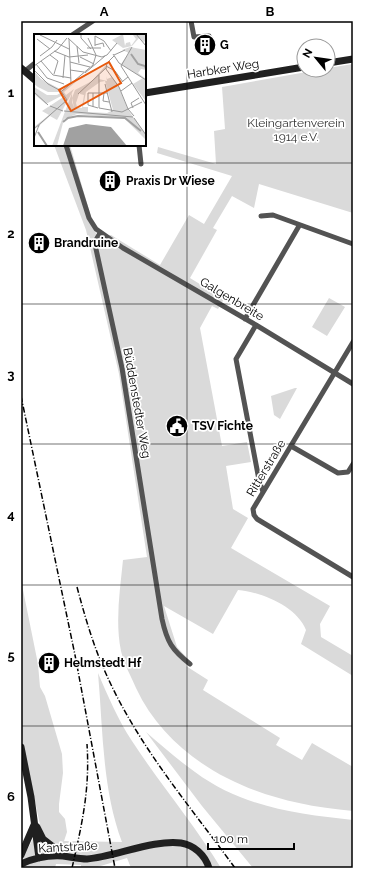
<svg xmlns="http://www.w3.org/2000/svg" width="374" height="889" font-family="Raleway,sans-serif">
<rect width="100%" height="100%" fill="#fff"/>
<path fill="#dadada" d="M353,64V213L259,184L254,208L232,196L213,228L217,230L190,278L224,299L218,309L212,306L200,328L222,446L247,442L251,462L226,466L233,509L248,518L231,548L330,606L320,624L321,637L353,656V676L301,644L306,630C297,607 262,592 238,590L213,634L164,606L177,647L189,660L186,666L208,680L203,690L280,738L276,745L302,760L312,743L353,767V811C335,809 316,807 299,803C231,789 166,752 136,688C131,676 124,664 121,651C115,622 120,590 123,560L147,557L119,374L86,230L54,145H70L97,237L111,235L160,265L189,215L204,224L232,176L157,153L158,147L216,164L214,131L225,129L222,87L318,70H328V68Z
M329,298L345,307L327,336L312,327Z
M295,388H297L280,419L274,415L271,396Z
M21,580L38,664L40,687L45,696L62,754L63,773L59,804V812L65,819L67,832L64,841L122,842C102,789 103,729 98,673C108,696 118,720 132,741C160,784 194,824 221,868H131L127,858L94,868H81V865L56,864L55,868H21V859L25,854L40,825L21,734Z
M146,732C162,746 178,760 195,772C242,807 297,814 353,820V868H253L202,806Z"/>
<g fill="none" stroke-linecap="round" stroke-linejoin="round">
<path stroke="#535353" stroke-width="5" d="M191,21L194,37L209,36
M72,35L93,21
M25,71L35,63
M66,145L89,218L96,229L123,248L256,325L353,384
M139,145L141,164
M261,216L273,215L353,244
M100,233L96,240V249L122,368L162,619C167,642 172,650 190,664
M245,319L299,226
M256,325L236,359L259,480L263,492
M353,342L253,509L254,515L257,519L353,577
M291,446L338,473L348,472L353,464"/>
<path stroke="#202020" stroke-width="7" d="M328,63L353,59
M21,68L35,80
M145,93L304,67
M21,747L31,797L39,858
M37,827L43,839L65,856
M21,855L34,825
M21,864C34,858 49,855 63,856C71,857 79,859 87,859C114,857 155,839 181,843C194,845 205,855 209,868"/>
<path stroke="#000" stroke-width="1.5" stroke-dasharray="6 2 1 2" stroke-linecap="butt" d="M21,396L75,655L115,868
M77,587C85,617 94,648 107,676C139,747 190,806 235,868
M72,868C82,824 90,790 87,744"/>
</g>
<path fill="none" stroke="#000" stroke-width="1" stroke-opacity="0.55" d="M187,21V868M21,163H353M21,304H353M21,444H353M21,585H353M21,726H353"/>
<defs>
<g id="building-disc" transform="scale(1.15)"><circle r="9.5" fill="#000" stroke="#fff"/><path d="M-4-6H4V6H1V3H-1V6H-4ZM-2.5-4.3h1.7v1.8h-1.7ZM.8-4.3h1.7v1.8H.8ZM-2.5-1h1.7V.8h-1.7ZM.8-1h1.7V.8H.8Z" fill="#fff"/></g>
<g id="civic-disc" transform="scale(1.15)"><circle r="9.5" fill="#000" stroke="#fff"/><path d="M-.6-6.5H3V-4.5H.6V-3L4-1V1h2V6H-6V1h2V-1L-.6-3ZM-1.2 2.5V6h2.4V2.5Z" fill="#fff"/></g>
</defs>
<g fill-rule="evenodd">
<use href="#building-disc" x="205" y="45"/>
<use href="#building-disc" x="110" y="181"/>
<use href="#building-disc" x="39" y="243"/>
<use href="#civic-disc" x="177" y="426"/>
<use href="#building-disc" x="49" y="663"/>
</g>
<g text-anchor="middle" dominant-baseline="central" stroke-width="3.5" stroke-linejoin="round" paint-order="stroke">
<g font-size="12" font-weight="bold" fill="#000" stroke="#fff" text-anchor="start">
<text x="220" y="45">G</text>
<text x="126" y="181">Praxis Dr Wiese</text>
<text x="54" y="243">Brandruine</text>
<text x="192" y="426">TSV Fichte</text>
<text x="64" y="663">Helmstedt Hf</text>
</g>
<g font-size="12" fill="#000" stroke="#fff">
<text transform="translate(223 69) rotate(-9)">Harbker Weg</text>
<text transform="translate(232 299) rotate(31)">Galgenbreite</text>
<text transform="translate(137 403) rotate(80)">Büddenstedter Weg</text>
<text transform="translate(266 468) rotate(-59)">Ritterstraße</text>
<text transform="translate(68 847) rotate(-3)">Kantstraße</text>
</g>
<g font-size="12" fill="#313131" stroke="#fff">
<text x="296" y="123">Kleingartenverein<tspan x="296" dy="14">1914 e.V.</tspan></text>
</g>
</g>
<g transform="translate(34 34)">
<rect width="112" height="112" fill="#fff"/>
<path d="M89,0L91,12L92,9L96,8L97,12L102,5L99,1L104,0H112V7L109,8L105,4L98,12L89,14L78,6ZM96,13L112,16V36L107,35L104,39L112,45L111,66L99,50L109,44L87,30L95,19L88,16L79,20L88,16ZM72,31V34L65,41V45L73,47L72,42L73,45L78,43L84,51L94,76L112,100V106L90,84L43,80L30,85L23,112H18L38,59V68L40,74L38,64L41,56L58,47ZM71,47L79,76L73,79L54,78V73H49L52,58L66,48ZM46,57V60L50,61L48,74L43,73L42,69ZM0,37L7,45L28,56L44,46L30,58L32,61L40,55L23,86L16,82L6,91L0,106L5,93H0L15,81L8,77L31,62L29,61L12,70L0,60V53L13,61H23L28,58H14L4,53L0,50Z" fill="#dadada" fill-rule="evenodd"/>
<path d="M52,90L77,93L93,112H29L35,94Z" fill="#a1a1a1"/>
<path fill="none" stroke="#a1a1a1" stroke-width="2" d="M97,20L104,30L111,32L112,35M29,88L34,84L44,82L91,84L107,97M4,98L13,112"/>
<path fill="none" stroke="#999" stroke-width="1" d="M47,0V4L57,15M102,0L112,12M6,1L35,15M34,4L49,18L68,23L73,21L83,9M54,4L62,21M3,5L16,15M35,5L37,49M61,11L69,9L70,13M43,12L45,29M61,12V2L70,7L77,17M98,13L87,32L112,71M53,14H67M20,17L35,23L54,21M79,20L85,29L112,46M16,21L24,27L20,40M80,21L91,16M6,22L18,13L23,6M80,22L73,29L72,35L85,53L94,75L100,82M46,23L60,30M7,27L19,41L37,44M36,28L56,33M2,30L13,44L30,50M0,32L24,15L33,4M72,32L81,37L89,48M0,36L14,50L27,57L33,66L0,95M36,36L50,38M51,39L71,22M65,41V74L88,78L108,68M29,44L31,21M71,50L78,78M84,51L94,43M28,57L59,31L62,21M87,57L98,49M0,58L14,71M70,59L69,67L75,68M44,60L72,34M16,72L29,77M59,73V59M64,74L54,71V59H73M99,74L97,69L105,64M30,77L99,83M100,84L112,101M0,104L5,91"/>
<path fill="#e8590c" fill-opacity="0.15" stroke="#e8590c" stroke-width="2" d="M75,28L87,49L37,77L25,56Z"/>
<rect width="112" height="112" fill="none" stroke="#000" stroke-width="2"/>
</g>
<rect width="374" height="889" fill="none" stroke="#ffffff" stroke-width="44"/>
<g transform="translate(316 58) rotate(299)"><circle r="19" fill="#ffffff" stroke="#999999"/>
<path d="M0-3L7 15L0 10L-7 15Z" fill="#000000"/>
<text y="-6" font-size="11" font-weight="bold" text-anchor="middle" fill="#000000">N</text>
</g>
<path d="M208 843v6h86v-6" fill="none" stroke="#000000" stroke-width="2"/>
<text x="214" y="843" font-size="12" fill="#000000" stroke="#ffffff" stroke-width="3" paint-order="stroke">100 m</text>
<rect x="22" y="22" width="330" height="845" fill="none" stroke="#000" stroke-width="1.5"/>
<g font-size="13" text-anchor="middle" font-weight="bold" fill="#000">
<text x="104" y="16">A</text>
<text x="270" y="16">B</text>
<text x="11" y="97">1</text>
<text x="11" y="238">2</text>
<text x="11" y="379">3</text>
<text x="11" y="519">4</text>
<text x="11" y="660">5</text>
<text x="11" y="801">6</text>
</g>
</svg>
